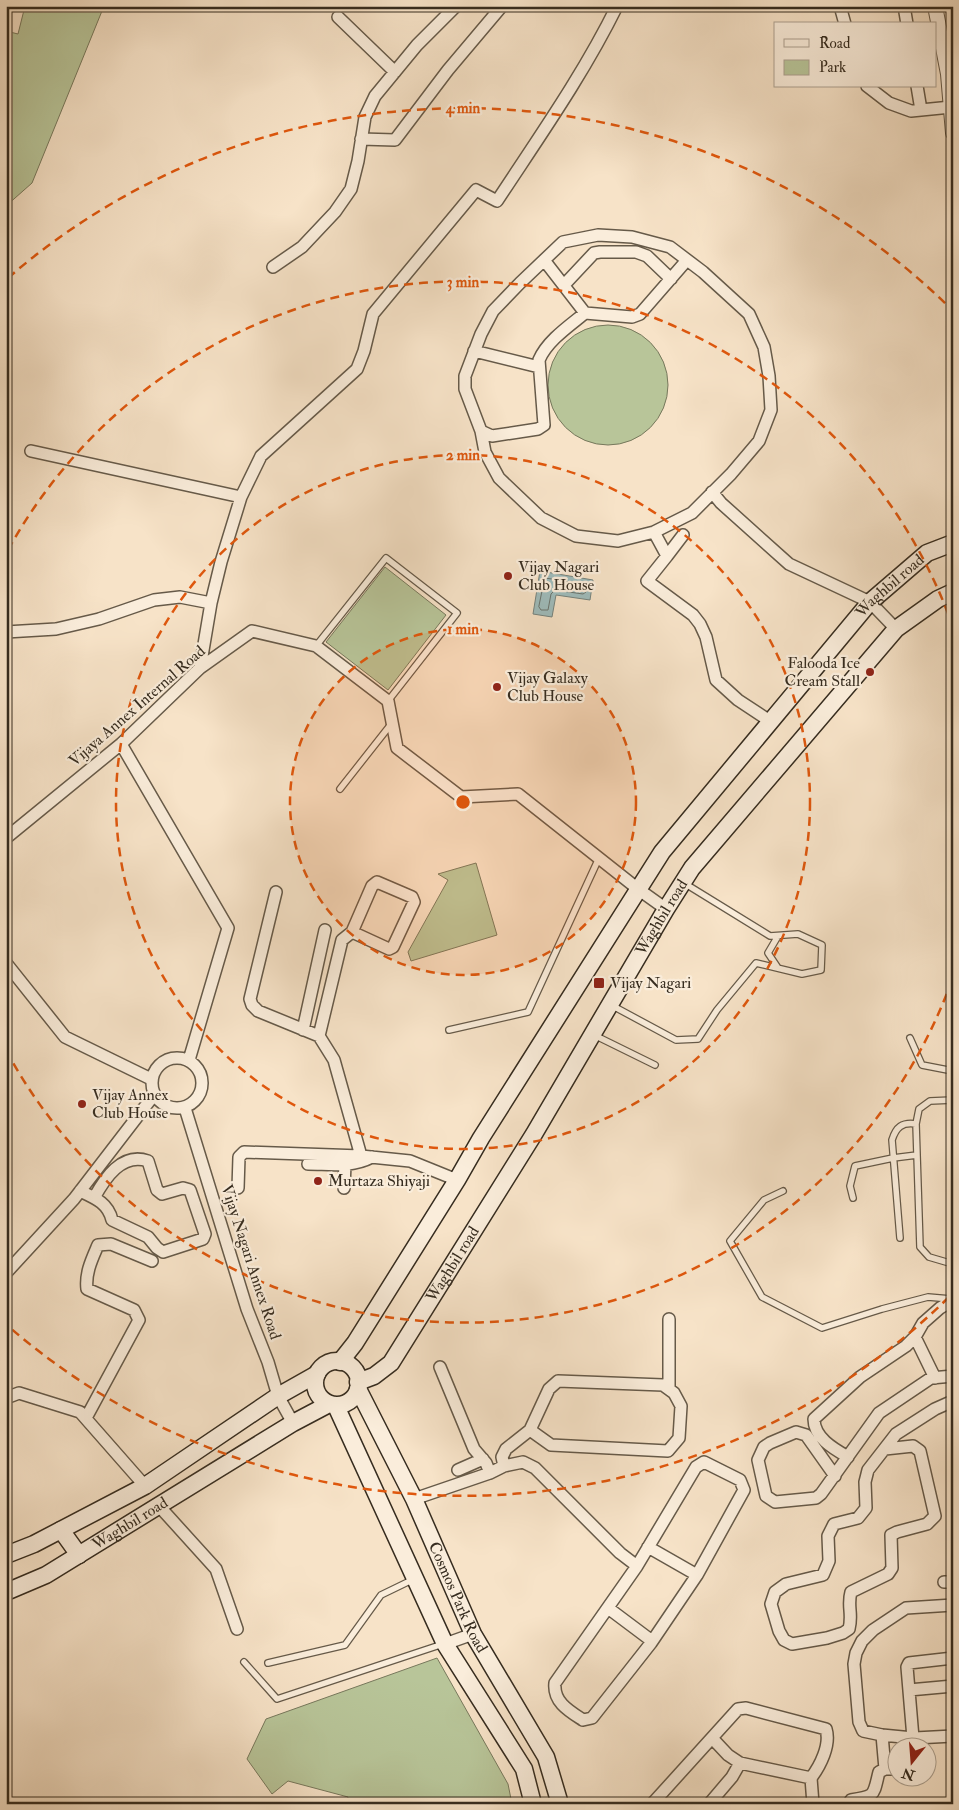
<svg xmlns="http://www.w3.org/2000/svg" width="959" height="1810" font-family="'IM FELL Double Pica',serif">
<rect width="100%" height="100%" fill="#f7e3c8"/>
<filter id="stains"><feTurbulence type="fractalNoise" baseFrequency=".004" numOctaves="4"/><feColorMatrix values="0 0 0 0 .2 0 0 0 0 .09 0 0 0 0 .02 0 0 0 .5 -.17"/></filter>
<radialGradient id="worn" r=".72"><stop offset=".6" stop-color="#630" stop-opacity="0"/><stop offset="1" stop-color="#630" stop-opacity=".3"/></radialGradient>
<path fill="#b8c599" stroke="#77785c" d="M25,6H104L32,183L6,206V31L18,34Z
M548 385a60 60 0 1 1 120 0a60 60 0 1 1-120 0Z
M385,567L446,615L388,690L326,642Z
M476,863L497,935L411,961L408,952L448,880L438,874Z
M437,1658L508,1784L512,1804H346L348,1797L288,1781L272,1794L247,1759L266,1719Z"/>
<path fill="#9fbdbd" stroke="#75837e" d="M540,571L593,580L590,600L556,595L552,617L533,614Z"/>
<g fill="none" stroke-linecap="round" stroke-linejoin="round">
<path stroke="#6a746e" stroke-width="1" d="M545,578L585,584L587,586L586,592L583,594L555,590L551,594L548,610H541L539,607Z"/>
<g stroke="#665a49" stroke-width="8">
<path id="service" d="M316,646L386,558L457,613L388,701
M340,789L392,723
M778,968L768,953L778,936
M611,1005L676,1040L698,1039L717,1010L756,963L802,974L821,970L822,945L798,934L770,936L684,883
M449,1030L528,1012L599,858
M594,1035L655,1065
M910,1038L922,1065L953,1071
M953,1100L930,1101L919,1109L916,1124L920,1247L929,1257L953,1264
M783,1191L764,1200L730,1241L762,1297L822,1328L882,1309L928,1297L951,1299
M853,1198L850,1186L855,1166L893,1158L917,1155
M900,1238L892,1140C896,1127 902,1122 916,1124
M244,1662L277,1699L443,1644
M268,1663L345,1645L381,1595L414,1579"/>
</g>
<g stroke="#665a49" stroke-width="14">
<path id="minor" d="M840,6L845,24
M904,6L907,24
M338,17L395,72
M867,86L889,103L911,111L951,107
M917,86L921,110
M361,139L395,140L448,70L502,6
M544,260L585,313
M273,267L302,247L335,212L351,189L358,161L365,117L375,96L417,45L456,6
M564,285L594,253L600,252H636L647,256L671,279
M474,351L539,367
M481,431L485,452L499,478L541,518L576,536L618,541L654,532L692,513L731,474L759,441L771,410L769,376L764,347L749,314L703,272L670,247L632,237L598,235L563,242L520,283L493,311L481,334L465,376V389L481,431L492,436L538,429L544,425L539,360C547,341 569,326 585,313L632,317L640,314L687,260
M31,451L241,497
M712,492L721,503L789,564L870,602L896,629
M654,532L667,556L647,581L693,615L700,624L706,637L716,680L738,700L770,721
M667,556L683,535
M6,632L56,629L99,619L154,600L180,597L211,603
M200,668L211,603L221,562L241,497L261,456L357,369L364,351L373,314L476,190L497,201C539,137 583,75 617,6
M121,744L228,928L189,1060
M6,838L121,744L200,668L252,631L316,646L388,701L397,748L461,797L518,794L638,889L666,909
M276,892L250,999L252,1005L258,1011L319,1036
M352,932L389,949L393,947L414,902L412,897L377,882L372,886L352,932L342,940L319,1036L334,1060L361,1156
M6,963L65,1037L151,1079
M303,1030L325,930
M152 1083a25 25 0 1 1 50 0a25 25 0 1 1-50 0Z
M185,1108L247,1309L268,1362L278,1396L293,1423
M308,1164C330,1164 351,1168 372,1157
M238,1188L239,1157L244,1152L361,1156L410,1161L457,1180
M344,1188L345,1164
M80,1191C95,1198 108,1203 112,1220L148,1237L157,1248L163,1252L203,1239L205,1234L190,1190L183,1188L162,1194L157,1190L148,1161C122,1152 105,1178 94,1198
M6,1273L74,1199L154,1095
M915,1337L935,1378
M440,1367L474,1449L486,1463L490,1473
M669,1389V1319
M6,1398L19,1393L80,1412L145,1486
M86,1418L139,1320L134,1310L87,1289C85,1273 92,1259 98,1245L111,1244L152,1261
M885,1449L913,1446L920,1451L935,1516L927,1524L897,1532L891,1535L892,1568L888,1574L851,1592C847,1606 853,1614 849,1629L843,1633L827,1638L792,1644L784,1640L779,1631L771,1604L775,1592L786,1584L823,1575L829,1561L828,1536L834,1524L858,1518L866,1508L865,1482L868,1470L896,1434L935,1409L953,1401
M848,1457C834,1449 814,1438 814,1419L860,1377L906,1346L915,1337L923,1323L940,1308L950,1302L953,1303
M504,1466L502,1457L506,1449L530,1430L549,1389L558,1381L663,1385L674,1393L681,1406L679,1438L668,1451L551,1445L530,1430
M458,1470L483,1459
M835,1476L806,1435L796,1432L770,1443L764,1447L758,1460L766,1496L775,1502L816,1498L821,1494L879,1413L931,1378L953,1376
M414,1499L490,1473L504,1466L523,1462L535,1468L620,1553L637,1566L696,1467L704,1462L740,1480L744,1490L697,1575L651,1643L592,1718L583,1720C569,1711 553,1702 555,1683L637,1566
M159,1506L216,1569L237,1629
M648,1547L697,1575
M944,1582H953
M608,1608L652,1641
M445,1644L473,1634
M909,1690L953,1686
M882,1735L885,1769H896
M712,1738L728,1755L740,1763L811,1778
M913,1738L882,1735L863,1731L859,1722L854,1664L856,1653L862,1641L873,1630L906,1608L953,1605
M915,1738L953,1736
M916,1748L913,1738L907,1667L909,1663L953,1658
M652,1804L738,1709L746,1708L826,1729C831,1745 820,1766 811,1778L813,1804
M709,1804L732,1777L740,1763
M849,1804L851,1800C876,1796 873,1796 879,1772L885,1769"/>
</g>
<g stroke="#665a49" stroke-width="16">
<path id="tertiary" d="M935,6L948,74L953,133"/>
</g>
<g stroke="#362c1f" stroke-width="19">
<g id="secondary">
<circle cx="337" cy="1383" r="22"/>
<path id="s1" d="M340,1362L355,1343L457,1180L481,1138L662,852L870,602L927,553L953,543"/>
<path id="s2" d="M358,1382L374,1376L391,1363L534,1134L666,909L692,868L896,629L938,599L953,592"/>
<path id="s3" d="M358,1389L414,1499L473,1634L546,1757L560,1804"/>
<path d="M336,1406L445,1644L524,1769L533,1804"/>
<path d="M61,1530L79,1555"/>
<path d="M6,1555L34,1544L145,1486L278,1396L317,1374"/>
<path id="s4" d="M6,1592L46,1575L293,1423L329,1404"/>
</g>
</g>
<use href="#service" stroke="#faeddb" stroke-width="5.5"/>
<use href="#minor" stroke="#faeddb" stroke-width="11"/>
<use href="#tertiary" stroke="#faeddb" stroke-width="14"/>
<use href="#secondary" stroke="#faeddb" stroke-width="16"/>
</g>
<circle cx="463" cy="802" r="173" fill="#df570d" fill-opacity=".12"/>
<g fill="none" stroke="#df570d" stroke-width="2.5" stroke-dasharray="9 6">
<circle cx="463" cy="802" r="173"/>
<circle cx="463" cy="802" r="347"/>
<path d="M952 980A520 520 0 0 1 8 1054M8 550A520 520 0 0 1 952 624"/>
<path d="M949 1297A694 694 0 0 1 8 1326M8 278A694 694 0 0 1 949 307"/>
</g>
<g fill="#8f2418" stroke="#faeddb" stroke-width="2">
<circle cx="508" cy="576" r="5"/>
<circle cx="870" cy="672" r="5"/>
<circle cx="497" cy="687" r="5"/>
<rect x="593" y="977" width="12" height="12" rx="2.5"/>
<circle cx="82" cy="1104" r="5"/>
<circle cx="318" cy="1181" r="5"/>
</g>
<g text-anchor="middle" dominant-baseline="central" stroke-width="4.5" stroke-linejoin="round" paint-order="stroke">
<g font-size="16" fill="#362c1f" stroke="#faeddb" text-anchor="start">
<text x="518" y="567">Vijay Nagari<tspan x="518" dy="18">Club House</tspan></text>
<text x="860" y="663" text-anchor="end">Falooda Ice<tspan x="860" dy="18">Cream Stall</tspan></text>
<text x="507" y="678">Vijay Galaxy<tspan x="507" dy="18">Club House</tspan></text>
<text x="610" y="983">Vijay Nagari</text>
<text x="92" y="1095">Vijay Annex<tspan x="92" dy="18">Club House</tspan></text>
<text x="328" y="1181">Murtaza Shiyaji</text>
</g>
<g font-size="16" fill="#362c1f" stroke="#faeddb">
<text stroke="none"><textPath href="#s1" startOffset="954">Waghbil road</textPath></text>
<text transform="translate(137 706) rotate(-41)">Vijaya Annex Internal Road</text>
<text stroke="none"><textPath href="#s2" startOffset="560">Waghbil road</textPath></text>
<text transform="translate(251 1262) rotate(72)">Vijay Nagari Annex Road</text>
<text stroke="none"><textPath href="#s2" startOffset="155">Waghbil road</textPath></text>
<text stroke="none"><textPath href="#s4" startOffset="142">Waghbil road</textPath></text>
<text stroke="none"><textPath href="#s3" startOffset="231">Cosmos Park Road</textPath></text>
</g>
</g>
<circle cx="463" cy="802" r="8" fill="#df570d" stroke="#faeddb" stroke-width="2.5"/>
<g font-size="15" text-anchor="middle" font-weight="bold" fill="#df570d" stroke="#faeddb" stroke-width="4.5" stroke-linejoin="round" paint-order="stroke">
<text x="463" y="113">4 min</text>
<text x="463" y="287">3 min</text>
<text x="463" y="460">2 min</text>
<text x="463" y="634">1 min</text>
</g>
<rect width="959" height="1810" fill="none" stroke="#f7e3c8" stroke-width="25"/>
<rect x="8" y="8" width="944" height="1795" fill="none" stroke="#362c1f" stroke-width="2.5"/>
<rect x="12" y="12" width="934" height="1785" fill="none" stroke="#362c1f"/>
<rect x="774" y="22" width="162" height="65" fill="#faeddb" stroke="#aca090"/>
<rect x="784" y="39" width="25" height="8" fill="#faeddb" stroke="#aca090"/>
<text x="819" y="48" font-size="15" fill="#362c1f">Road</text>
<rect x="784" y="60" width="25" height="15" fill="#b8c599" stroke="#aca090"/>
<text x="819" y="72" font-size="15" fill="#362c1f">Park</text>
<g transform="translate(912 1762) rotate(197)"><circle r="24" fill="#faeddb" stroke="#aca090"/>
<path d="M0-4L9 19L0 12L-9 19Z" fill="#8f2418"/>
<text y="-8" font-size="14" font-weight="bold" text-anchor="middle" fill="#362c1f">N</text>
</g>
<rect width="100%" height="100%" filter="url(#stains)"/>
<rect width="100%" height="100%" fill="url(#worn)"/>
</svg>
